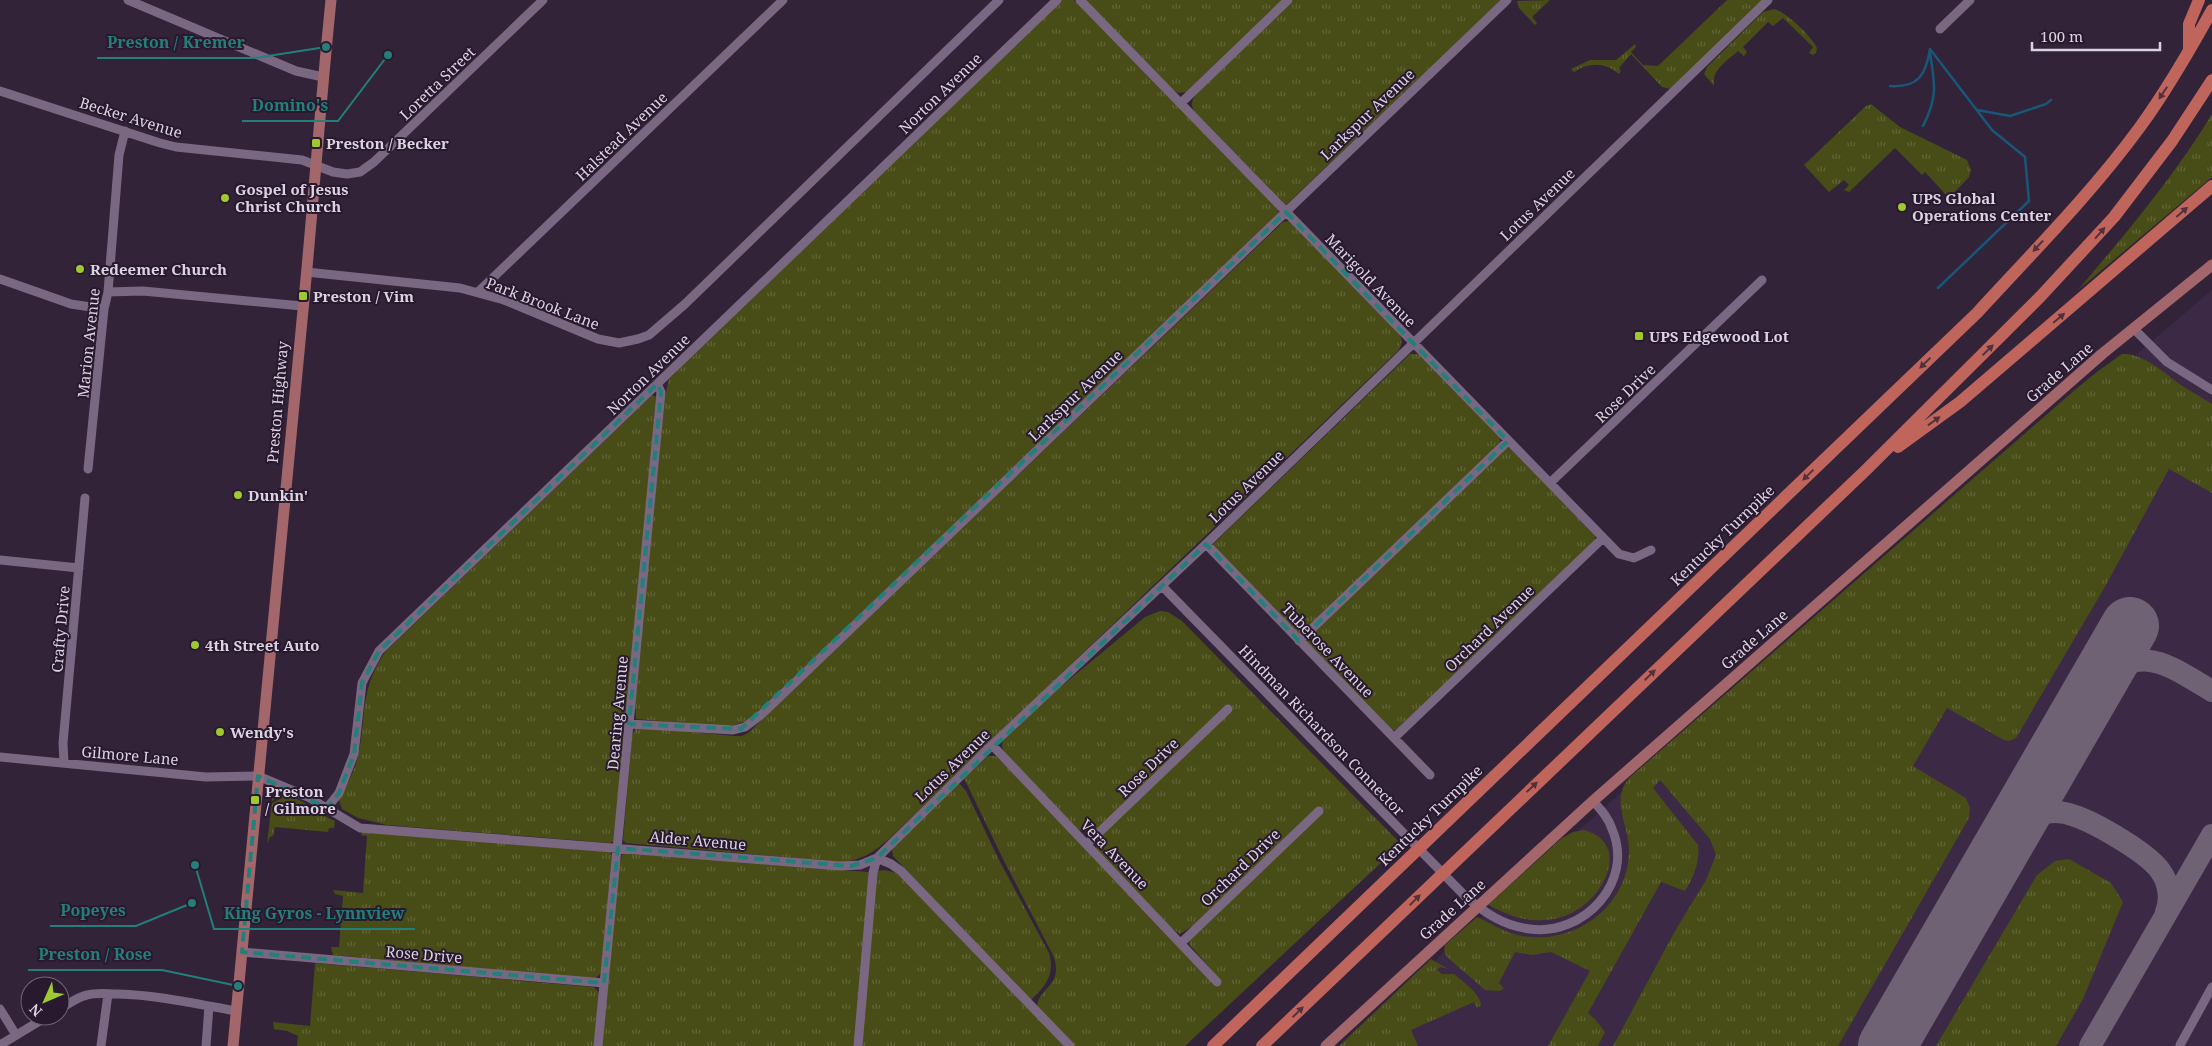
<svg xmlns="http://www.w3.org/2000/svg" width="2212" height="1046" font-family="'Noto Serif',serif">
<defs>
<pattern id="grass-tufts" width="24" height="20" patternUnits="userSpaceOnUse" patternTransform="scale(1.25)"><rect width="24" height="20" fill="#484c16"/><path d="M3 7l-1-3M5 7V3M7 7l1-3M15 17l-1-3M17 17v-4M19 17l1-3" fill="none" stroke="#626538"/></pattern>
</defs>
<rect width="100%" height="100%" fill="#322339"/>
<path fill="#3c2945" d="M2212,290V1046H1345L1485,913L1641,775Z"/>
<path fill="url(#grass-tufts)" d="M1061,0H1074L1277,207L1279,214L748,721L726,727L636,719L635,700L665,396L669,379Z
M1085,0H1282L1186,92L1179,93L1173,90Z
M1293,0H1501L1286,205L1194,111C1188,100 1197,94 1204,86Z
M1550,0L1532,17L1537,23L1535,25L1519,8L1517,1Z
M1727,0H1762L1671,89L1662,87L1631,54L1619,68L1621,71L1619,74C1605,62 1589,62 1574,72L1571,69L1590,60H1616L1635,44L1636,47L1631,52L1643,65L1658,66Z
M1774,9C1787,12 1811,36 1817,48L1816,53L1813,55L1809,53L1813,47L1783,18L1773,26L1768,22L1743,47L1747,52L1744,56L1738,51C1727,61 1711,70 1714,86L1704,74L1707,67L1763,12Z
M1871,104L1900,127L1967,160L1971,170L1969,177L1949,198L1925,172L1922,175L1895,148L1849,192L1844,190L1849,185L1844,180L1829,192L1804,165L1866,106Z
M2212,114V177L2078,290C2126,233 2174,177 2212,114Z
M1290,221L1400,335L1402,341L1399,350L888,840C872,853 862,860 841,862L626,843L623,840L632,737L635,729L639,727L735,736H742L748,733L1283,222Z
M1410,354H1418L1422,357L1500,437V444L1299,636L1212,545Z
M2122,354C2143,352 2168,376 2184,387C2193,393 2203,398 2212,404V493L2169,469L2106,585L2016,738L2009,741L2004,740L1947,708L1913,766L1966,798L1970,808L1969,818L1838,1046H1613L1675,931L1706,880L1716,855L1710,839L1660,780L1653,788L1698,845C1700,861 1694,877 1685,891L1661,882L1588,1013L1595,1019L1605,1032L1598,1046H1548L1590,971L1551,952L1532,955L1515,952L1499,983L1504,988L1500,991L1485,990L1447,957L1444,951L1445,945L1477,917C1492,924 1505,933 1522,936C1575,945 1628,907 1629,851C1629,825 1610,801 1629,778L2076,389L2098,371Z
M652,395L656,397L615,840L610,843L387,825L358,818L342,809L339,800C346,785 354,773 358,757C367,714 359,692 385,652Z
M1509,447L1595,536V542L1396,730H1391L1307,644L1306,640L1505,449Z
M1160,611L1168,612L1182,621L1401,844L1185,1046H1074L1037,1007C1039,986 1063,988 1054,957L1003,859L964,778L988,756H996L1221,981L1189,944L1194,925L1180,934L1169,926L1096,849L1098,840L1094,832L1078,830L1004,753L1002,746L1003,741L1058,689L1145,617Z
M959,783L966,791L999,860L1049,953C1055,975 1046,985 1031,1000L893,856L892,849Z
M277,795C299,793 316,814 335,821L334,828H329L328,832L275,827L273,836L270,837L267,843L272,803L280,799V796L272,801V798Z
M1584,830C1630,843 1606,893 1577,910C1567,916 1555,920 1544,920C1524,922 1506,914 1488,905L1562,838L1573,832Z
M362,831L610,852L612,855L601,973L595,979L333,955L331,947H339L343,896L335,894L333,890L363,893L367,836L361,835Z
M627,853L868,872L869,874L855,1046H602L619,868L622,855Z
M2069,859L2111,883L2123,902L2083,999L2056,1046H1936L2037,875L2055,861Z
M884,870L897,873L1066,1046H862L877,871Z
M1431,959L1448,969L1440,967L1437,970L1442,974H1454C1463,982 1480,993 1481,1005L1477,1008L1474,1002L1411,1030L1418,1046H1339Z
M315,963L593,987L596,989L600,995L595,1046H297L298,1036L287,1031L274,1029L273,1022L310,1026Z"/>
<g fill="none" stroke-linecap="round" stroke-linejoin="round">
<path stroke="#185777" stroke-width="2.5" d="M1890,86C1918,88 1926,75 1930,49L1992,130L2025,157L2029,201L1938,288
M1977,110L2010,116L2046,104L2051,100
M1923,126C1938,97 1935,84 1930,53"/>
<path stroke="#6e6274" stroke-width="22" d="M2095,686C2140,641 2166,664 2212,691
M2003,844C2014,832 2025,818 2041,814C2052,811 2065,812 2075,816C2096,823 2150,854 2161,872C2169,883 2171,900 2166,912
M2090,1046L2212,835"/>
<path stroke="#6e6274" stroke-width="58" d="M1887,1046L2130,626"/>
<path stroke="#7a6882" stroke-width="9" d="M128,0L296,71L323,77
M1080,0L1619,554L1634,558L1651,550
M1940,29L1970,0
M0,91L160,143L176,147L302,160L333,172L347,174L360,172L374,162L543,0
M1181,103L1288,0
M306,272L460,288L504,300L598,339L619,343L638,339L649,335L685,304L999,0
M0,279L71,304L104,309
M108,292L143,291L302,306
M478,292L783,0
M2133,328L2167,362L2212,390
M88,469L104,309L108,292L119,155L125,131
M1550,483L1762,280
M1206,544L1430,775
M0,560L79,568
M1162,586L1466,897C1485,913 1504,926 1530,929C1584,936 1635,882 1612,829C1608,817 1601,810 1593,801
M1299,641L1508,441
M629,724L733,730L745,727L762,714L1507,0
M1394,738L1603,538
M992,745L1217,982
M0,757L206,777L258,776L308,797L360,828L840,866L860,865L877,858L891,864L901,871L1070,1046
M64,763L63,743L85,498
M327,808L339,793L354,754L362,683L379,651L1057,0
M1087,844L1228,709
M1181,943L1319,811
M242,952L604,983
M0,1009L16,1035
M60,1009C69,1004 77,997 87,995C97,992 108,994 118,994C158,995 197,1004 236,1011
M0,1045L48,1016
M2180,1045L2212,987
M101,1046L108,994
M206,1046L209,1006
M598,1046L661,392L657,384
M858,1046L873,873L877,858L992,745L1206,544L1768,0"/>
<path stroke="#a3666b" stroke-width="11" d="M233,1046C258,787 282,527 307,268C315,179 322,89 331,0
M1326,1046L1593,801L2102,354L2212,265"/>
<path stroke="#bf655b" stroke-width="12" d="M2189,49V24L2199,0
M1898,447L1960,402L2212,186
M1213,1046L1977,313C2032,253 2091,194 2140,127C2167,90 2190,50 2212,10
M1262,1046L1866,470L2040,297L2114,217L2172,141L2212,80"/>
</g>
<defs><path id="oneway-solid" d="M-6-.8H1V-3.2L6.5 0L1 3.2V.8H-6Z" transform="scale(1.25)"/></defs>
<g fill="#55303c">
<use href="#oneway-solid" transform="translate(2163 93) rotate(124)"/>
<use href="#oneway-solid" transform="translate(2182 212) rotate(-41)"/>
<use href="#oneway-solid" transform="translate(2100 233) rotate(-49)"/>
<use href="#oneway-solid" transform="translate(2038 246) rotate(133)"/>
<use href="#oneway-solid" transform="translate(2059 318) rotate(-40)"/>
<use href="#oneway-solid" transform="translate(1988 350) rotate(-44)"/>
<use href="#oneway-solid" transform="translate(1925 363) rotate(136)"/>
<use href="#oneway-solid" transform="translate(1934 421) rotate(-36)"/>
<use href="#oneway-solid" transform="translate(1808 475) rotate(136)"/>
<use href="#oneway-solid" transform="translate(1650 675) rotate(-44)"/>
<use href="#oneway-solid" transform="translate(1532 787) rotate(-43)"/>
<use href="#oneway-solid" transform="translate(1415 900) rotate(-45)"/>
<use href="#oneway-solid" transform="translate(1298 1012) rotate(-44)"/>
</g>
<path fill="none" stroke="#247f7a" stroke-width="4" stroke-dasharray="10 6" stroke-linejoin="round" d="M1286,212L1508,441L1299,641L1206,544L877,858L851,866L618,848L604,983L242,952L258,776L327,808L339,793L354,754L362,683L379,651L657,384L661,392L629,724L741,729Z"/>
<g fill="#9eca2f" stroke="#28192f" stroke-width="2">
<rect x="311" y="138" width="10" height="10" rx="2.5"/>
<circle cx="225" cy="198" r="5"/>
<circle cx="1902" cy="207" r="5"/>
<circle cx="80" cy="269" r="5"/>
<rect x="298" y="291" width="10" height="10" rx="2.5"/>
<rect x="1634" y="331" width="10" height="10" rx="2.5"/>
<circle cx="238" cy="495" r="5"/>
<circle cx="195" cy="645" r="5"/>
<circle cx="220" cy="732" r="5"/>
<rect x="250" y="795" width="10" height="10" rx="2.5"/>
</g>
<g text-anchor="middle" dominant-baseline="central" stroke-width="4" stroke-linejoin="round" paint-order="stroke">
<g font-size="15" fill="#dcd3e1" stroke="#28192f">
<text transform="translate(437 83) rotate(-44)">Loretta Street</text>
<text transform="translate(940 93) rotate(-44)">Norton Avenue</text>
<text transform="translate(1367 114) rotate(-44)">Larkspur Avenue</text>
<text transform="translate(131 117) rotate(17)">Becker Avenue</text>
<text transform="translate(621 136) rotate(-44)">Halstead Avenue</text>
<text transform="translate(1537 204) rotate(-44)">Lotus Avenue</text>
<text transform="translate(1371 280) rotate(46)">Marigold Avenue</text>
<text transform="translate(543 303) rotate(21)">Park Brook Lane</text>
<text transform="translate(88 343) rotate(-84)">Marion Avenue</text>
<text transform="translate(2059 372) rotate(-41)">Grade Lane</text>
<text transform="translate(648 374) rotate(-44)">Norton Avenue</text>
<text transform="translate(1625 393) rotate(-44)">Rose Drive</text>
<text transform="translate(1075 395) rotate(-44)">Larkspur Avenue</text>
<text transform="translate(277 402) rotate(-85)">Preston Highway</text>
<text transform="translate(1246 486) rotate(-44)">Lotus Avenue</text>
<text transform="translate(1722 535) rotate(-44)">Kentucky Turnpike</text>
<text transform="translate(1489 628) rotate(-44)">Orchard Avenue</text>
<text transform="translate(60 629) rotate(-85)">Crafty Drive</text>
<text transform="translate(1754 639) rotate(-41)">Grade Lane</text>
<text transform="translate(1328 650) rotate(46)">Tuberose Avenue</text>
<text transform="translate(617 713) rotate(-85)">Dearing Avenue</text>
<text transform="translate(1322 730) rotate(46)">Hindman Richardson Connector</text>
<text transform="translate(130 755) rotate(5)">Gilmore Lane</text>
<text transform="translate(952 765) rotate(-44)">Lotus Avenue</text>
<text transform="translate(1148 767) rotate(-44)">Rose Drive</text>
<text transform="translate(1430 815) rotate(-44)">Kentucky Turnpike</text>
<text transform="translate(698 840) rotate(5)">Alder Avenue</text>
<text transform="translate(1115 854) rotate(46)">Vera Avenue</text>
<text transform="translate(1240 867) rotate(-44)">Orchard Drive</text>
<text transform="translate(1452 909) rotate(-42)">Grade Lane</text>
<text transform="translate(424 954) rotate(5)">Rose Drive</text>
</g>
<g font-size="15" font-weight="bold" fill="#dcd3e1" stroke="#28192f" text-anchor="start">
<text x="326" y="143">Preston / Becker</text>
<text x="235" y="189">Gospel of Jesus<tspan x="235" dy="17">Christ Church</tspan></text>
<text x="1912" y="198">UPS Global<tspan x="1912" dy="17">Operations Center</tspan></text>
<text x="90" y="269">Redeemer Church</text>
<text x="313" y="296">Preston / Vim</text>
<text x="1649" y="336">UPS Edgewood Lot</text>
<text x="248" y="495">Dunkin'</text>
<text x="205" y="645">4th Street Auto</text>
<text x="230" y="732">Wendy's</text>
<text x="265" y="791">Preston<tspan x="265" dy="17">/ Gilmore</tspan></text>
</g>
</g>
<path fill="none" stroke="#247f7a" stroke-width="2" d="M326 47L255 58H97M388 55L338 121H242M192 903L136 926H50M195 865L214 929H415M238 986L162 970H28"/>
<g fill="#247f7a" stroke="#28192f" stroke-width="2">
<circle cx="326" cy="47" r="5"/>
<circle cx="388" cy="55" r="5"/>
<circle cx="192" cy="903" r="5"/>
<circle cx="195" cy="865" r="5"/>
<circle cx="238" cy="986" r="5"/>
</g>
<g font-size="16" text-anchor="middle" font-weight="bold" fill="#247f7a" stroke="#28192f" stroke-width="4" stroke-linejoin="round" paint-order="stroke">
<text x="176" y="48">Preston / Kremer</text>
<text x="290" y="111">Domino's</text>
<text x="93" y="916">Popeyes</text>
<text x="314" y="919">King Gyros - Lynnview</text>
<text x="95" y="960">Preston / Rose</text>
</g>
<g transform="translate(45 1001) rotate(225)"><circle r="24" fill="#28192f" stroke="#706376"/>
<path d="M0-4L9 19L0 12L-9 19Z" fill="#9eca2f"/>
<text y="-8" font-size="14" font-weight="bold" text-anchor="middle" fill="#dcd3e1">N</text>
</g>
<path d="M2032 42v8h128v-8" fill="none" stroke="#dcd3e1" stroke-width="2.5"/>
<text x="2040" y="42" font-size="15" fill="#dcd3e1" stroke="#28192f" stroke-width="4" paint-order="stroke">100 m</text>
</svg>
